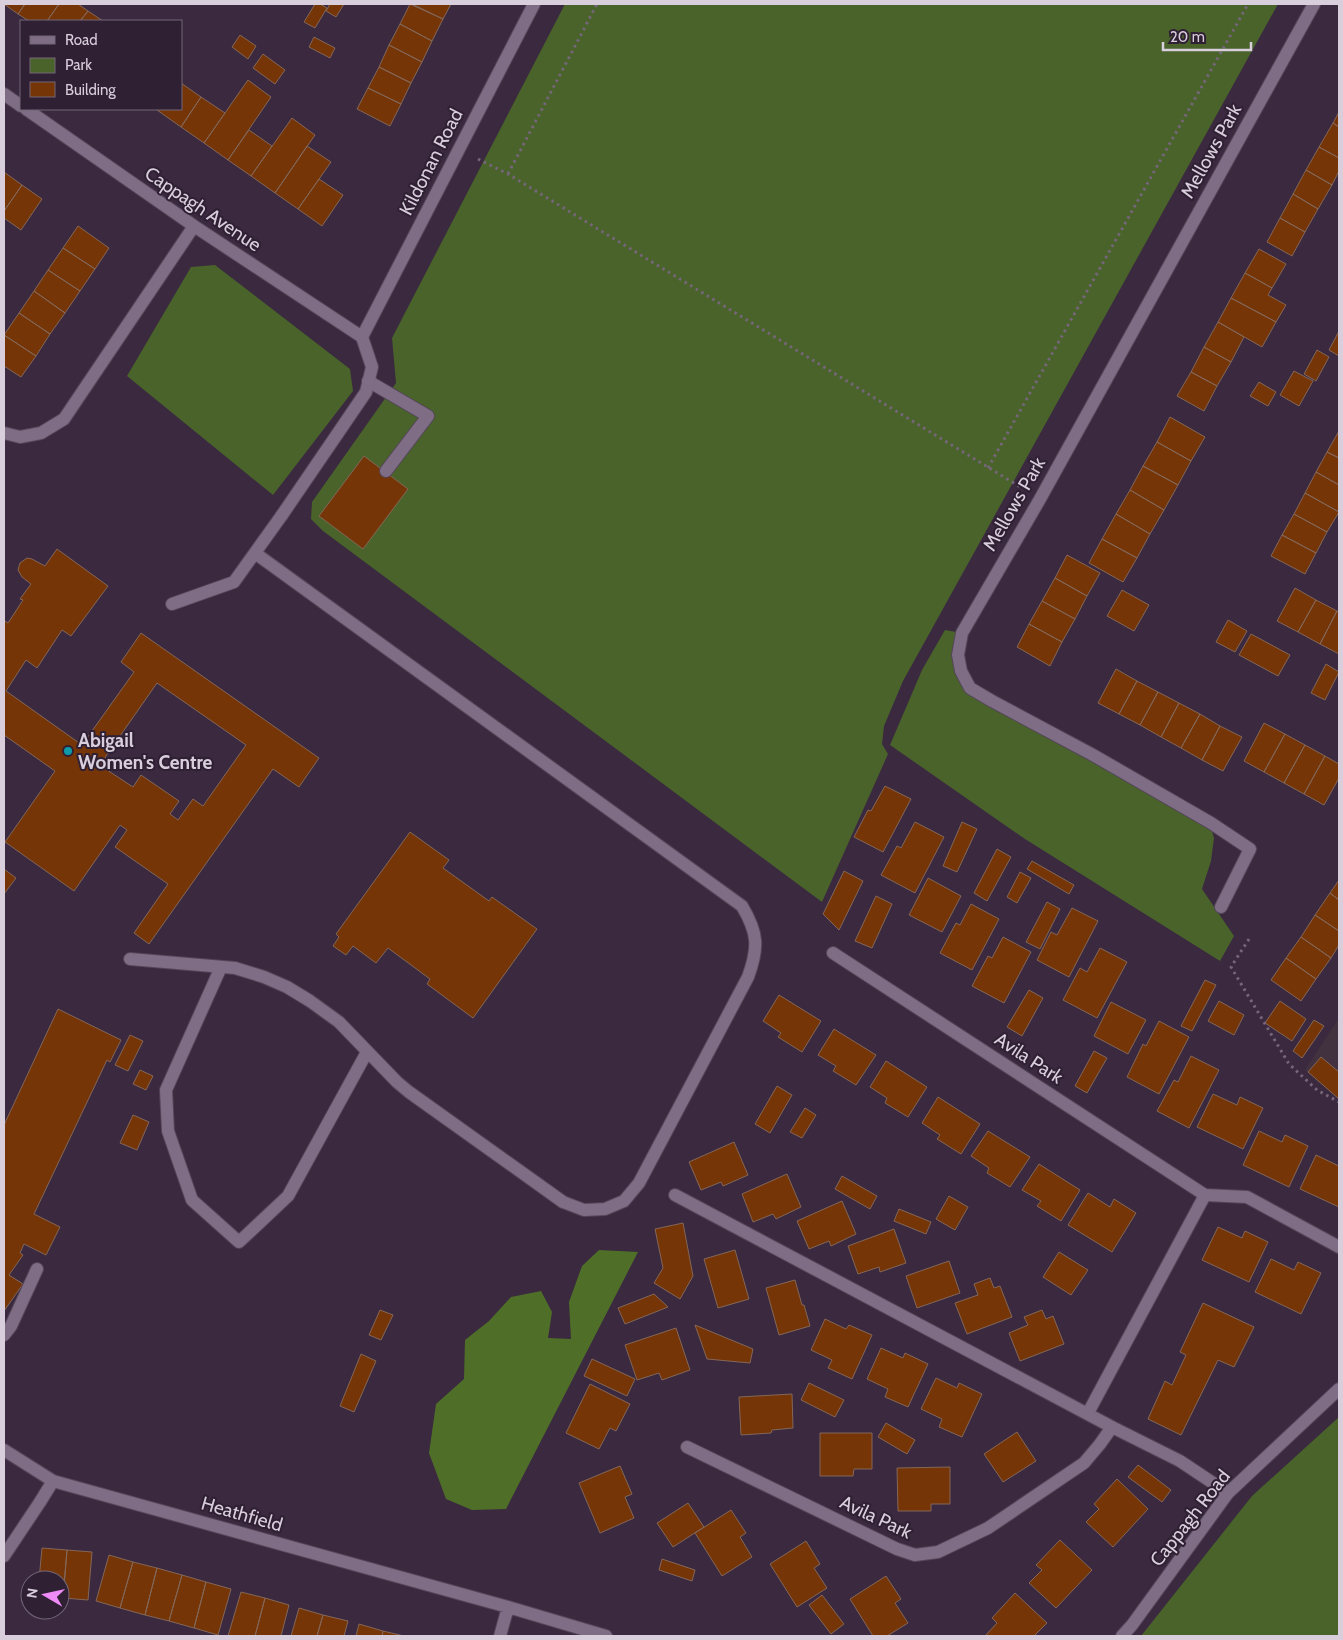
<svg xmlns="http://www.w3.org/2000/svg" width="1343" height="1640" font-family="Cabin,sans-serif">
<rect width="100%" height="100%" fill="#3a293f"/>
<path fill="#42323f" d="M1339,1018V1097L1305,1070Z"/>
<path fill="#49632b" d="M565,4H1278L903,681L884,726L882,744L888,754L822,902L323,531L311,519L312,502L396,383L392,338Z
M215,265L350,369L353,391L273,495L127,376L191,267Z
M945,630L962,633L958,655L970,689L1210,824L1214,838L1211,861L1202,889L1234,936L1220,961L1025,839L890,745L922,670Z
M1339,1417V1636H1141L1252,1496Z"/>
<path fill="#4f6f29" d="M599,1250L638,1252L506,1509L472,1510L446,1499L429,1453L436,1404L464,1379L465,1340L489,1321L511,1297L541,1291L552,1312L548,1338L571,1339L569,1302L582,1266Z"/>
<path fill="#753507" stroke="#846758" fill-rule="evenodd" d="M4,4H25L18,14Z
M25,4H59L47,21H29L18,14Z
M59,4H78L88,11L80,21H47Z
M315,4H320L327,8L315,28L304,22Z
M330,4H344L336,17L326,11Z
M410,4L443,19L432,41L400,24Z
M412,4H451L443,19Z
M88,11L103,21H80Z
M400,24L432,41L422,62L389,45Z
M240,35L256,46L248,59L232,47Z
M314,37L335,48L330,58L309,47Z
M389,45L422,62L411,83L379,67Z
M263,54L285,70L275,84L253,68Z
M379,67L411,83L401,104L368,88Z
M248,80L271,97L228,160L204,143Z
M181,83L201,97L181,127L157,110L158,109H181Z
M368,88L401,104L390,126L357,109Z
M201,97L225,113L204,143L181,127Z
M1339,112V127L1333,123Z
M292,118L315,135L275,193L251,176Z
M1333,123L1339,127V158L1319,147Z
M249,130L272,146L251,176L228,160Z
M307,146L331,162L298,209L275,193Z
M1319,147L1339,158V171L1332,185L1306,170Z
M1306,170L1332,185L1318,209L1293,194Z
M4,172L22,185L4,211Z
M319,179L343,195L322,226L298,209Z
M22,185L42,199L21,230L4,218V211Z
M1293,194L1318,209L1305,232L1280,218Z
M1280,218L1305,232L1292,256L1267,242Z
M78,226L109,248L95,269L63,248Z
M63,248L95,269L80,291L48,270Z
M1259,249L1286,264L1272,288L1245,273Z
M48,270L80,291L65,313L34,291Z
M1245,273L1272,288L1268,295L1286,305L1276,322L1231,298Z
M34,291L65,313L50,334L19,313Z
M1231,298L1276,322L1262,347L1218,322Z
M19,313L50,334L36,356L4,335Z
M1218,322L1244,337L1231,362L1204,347Z
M1339,331V356L1329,350Z
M4,335L36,356L21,377L4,366Z
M1204,347L1231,362L1217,386L1191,372Z
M1317,350L1329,357L1316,381L1304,374Z
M1294,371L1313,381L1299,406L1280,395Z
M1191,372L1217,386L1204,411L1177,396Z
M1259,382L1276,392L1268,406L1250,396Z
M1170,417L1205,437L1191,461L1157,442Z
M1339,431V458L1327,452Z
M1157,442L1191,461L1178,485L1143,466Z
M1327,452L1339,458V485L1316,472Z
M364,456L408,489L363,549L319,516Z
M1143,466L1178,485L1164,510L1130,490Z
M1316,472L1339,485V512L1305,493Z
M1130,490L1164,510L1150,534L1116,514Z
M1305,493L1339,512L1327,532L1294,514Z
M1116,514L1150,534L1137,558L1102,539Z
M1294,514L1327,532L1316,553L1282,535Z
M1282,535L1316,553L1305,574L1271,556Z
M1102,539L1137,558L1123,582L1089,563Z
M57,549L108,586L71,636L62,630L37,668L26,660L6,691L82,745L134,672L121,662L141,633L319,758L299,787L273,769L149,944L134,933L168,884L115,847L127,830L120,825L74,891L5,842L55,771L4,735V622L5,621L8,623L23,600L20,599L31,584L22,577L18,570L20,563L27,558L32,559L45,566ZM157,683L246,745L203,806L193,799L178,820L170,814L179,801L141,775L133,787L101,766L106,756Z
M1067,555L1100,573L1087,596L1055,578Z
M1055,578L1087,596L1075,619L1042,601Z
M1295,588L1316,600L1298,632L1277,621Z
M1122,590L1149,605L1134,631L1107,616Z
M1316,600L1337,611L1320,644L1298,632Z
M1042,601L1075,619L1062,642L1029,624Z
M1337,611L1339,612V654L1320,644Z
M1228,620L1247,631L1235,652L1216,642Z
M1029,624L1062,642L1050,666L1017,647Z
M1251,634L1290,655L1278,676L1239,655Z
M1326,664L1339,672L1325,700L1311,693Z
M1116,669L1137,681L1119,714L1098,703Z
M1137,681L1158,692L1140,725L1119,714Z
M1158,692L1179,703L1161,737L1140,725Z
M1179,703L1200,714L1181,748L1161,737Z
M1200,714L1220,726L1202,760L1181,748Z
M1264,723L1285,734L1264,772L1244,761Z
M1220,726L1242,737L1223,771L1202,760Z
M1285,734L1305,745L1284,783L1264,772Z
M1305,745L1325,756L1304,794L1284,783Z
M1325,756L1339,764V778L1324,805L1304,794Z
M885,786L911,799L883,852L854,837L868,810L871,811Z
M915,822L944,837L915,893L881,875L897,846L901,848Z
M962,822L977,829L957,872L943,866Z
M410,832L449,860L443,868L489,901L492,897L537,929L473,1018L427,984L430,979L388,948L376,963L353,946L346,955L333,946L339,937L336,934Z
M997,849L1011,857L987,901L974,893Z
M1032,861L1074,885L1069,894L1027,869Z
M4,869L16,878L4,894Z
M844,871L863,881L839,930L823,914Z
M1020,872L1031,878L1017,903L1007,897Z
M928,878L961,896L942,932L909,915Z
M1339,880V900L1330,893Z
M1330,893L1339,900V931L1315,915Z
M876,896L892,904L872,948L855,941Z
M1047,902L1060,909L1040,949L1026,942Z
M971,904L999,919L972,970L940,953L956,923L960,925Z
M1072,908L1098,921L1069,977L1037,960L1051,932L1057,935Z
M1315,915L1339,931V945L1331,958L1301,937Z
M1003,937L1031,952L1004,1003L972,986L988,956L992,958Z
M1301,937L1331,958L1316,979L1286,958Z
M1100,948L1127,962L1097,1018L1063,1000L1080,968L1087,972Z
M1286,958L1316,979L1301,1001L1271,980Z
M1205,980L1216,985L1192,1031L1181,1026Z
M1029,990L1043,998L1022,1036L1007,1027Z
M779,995L821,1021L802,1052L778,1037L781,1033L763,1021Z
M1219,1001L1244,1015L1234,1035L1208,1021Z
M1280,1001L1306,1019L1292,1041L1265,1023Z
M1111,1002L1146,1020L1128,1054L1094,1036Z
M58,1009L121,1040L110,1062L107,1060L34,1214L60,1227L46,1255L24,1244L20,1253L23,1255L9,1275L23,1284L4,1311V1125Z
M1314,1020L1324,1026L1302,1058L1293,1051Z
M1159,1021L1189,1037L1159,1094L1127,1077L1143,1044L1146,1046Z
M834,1029L876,1055L856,1085L833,1071L836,1066L818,1055Z
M130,1035L143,1041L128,1071L115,1065Z
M1094,1051L1107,1058L1087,1093L1075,1086Z
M1191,1056L1219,1070L1189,1128L1157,1111L1174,1080L1178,1082Z
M1321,1057L1339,1072V1099L1308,1072Z
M886,1061L927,1087L908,1117L885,1103L887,1098L870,1087Z
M140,1070L153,1076L146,1090L133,1084Z
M777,1086L792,1095L770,1133L755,1124Z
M1213,1094L1237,1105L1240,1097L1263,1108L1243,1149L1197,1127Z
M938,1097L980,1124L961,1154L937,1139L940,1135L922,1123Z
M805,1108L816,1115L802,1138L790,1132Z
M133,1115L149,1122L137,1150L120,1143Z
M988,1131L1030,1157L1010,1187L987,1173L989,1168L971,1156Z
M1259,1131L1282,1142L1285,1135L1308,1146L1289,1187L1243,1165Z
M734,1142L748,1175L723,1186L721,1182L701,1190L689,1162Z
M1316,1155L1339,1166V1207L1300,1189Z
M1039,1164L1080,1190L1061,1221L1037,1206L1041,1201L1022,1190Z
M787,1174L801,1207L776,1219L773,1214L753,1222L742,1194Z
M842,1176L877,1196L870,1209L835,1189Z
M1088,1193L1110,1207L1114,1199L1136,1213L1112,1252L1068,1225Z
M949,1196L968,1207L955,1230L936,1219Z
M842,1201L856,1234L831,1246L829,1241L809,1249L797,1221Z
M899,1209L931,1222L926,1234L894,1221Z
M683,1223L693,1276L680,1299L654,1283L663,1268L655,1229Z
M1218,1227L1242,1238L1245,1231L1268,1242L1249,1282L1202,1260Z
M894,1229L906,1263L880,1272L879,1267L858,1274L848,1246Z
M735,1250L749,1299L718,1308L704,1259Z
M1059,1252L1088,1270L1071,1295L1043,1277Z
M1271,1259L1294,1270L1298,1262L1321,1273L1301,1314L1255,1292Z
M949,1261L960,1293L917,1308L906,1276Z
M990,1278L994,1288L1000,1286L1012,1317L967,1334L955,1303L978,1295L974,1284Z
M795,1280L802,1305H804L810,1326L779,1335L766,1288Z
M654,1294L668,1307L625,1324L618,1308Z
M1203,1303L1254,1327L1234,1367L1218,1360L1181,1435L1148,1419L1165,1381L1172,1385L1186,1355L1180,1352Z
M380,1310L393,1315L381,1340L369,1335Z
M1042,1310L1046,1319L1053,1316L1064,1344L1020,1361L1009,1333L1028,1325L1024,1317Z
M825,1319L846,1329L849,1325L872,1335L852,1379L828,1368L832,1360L811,1350Z
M695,1325L753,1349L750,1363L707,1359Z
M676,1328L690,1370L662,1380L659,1373L637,1380L625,1345Z
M881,1348L903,1358L905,1353L928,1364L908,1407L885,1397L888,1389L867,1379Z
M361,1354L376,1361L354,1412L340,1406Z
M592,1359L635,1379L627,1396L584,1376Z
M936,1378L957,1388L959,1383L982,1394L962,1437L939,1427L942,1419L921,1409Z
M809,1383L844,1400L835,1417L801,1400Z
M590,1384L630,1404L616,1431L610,1428L599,1449L566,1433Z
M792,1394L793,1428L772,1430L771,1433L741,1435L739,1397Z
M886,1423L915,1440L907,1454L878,1437Z
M1017,1432L1036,1461L1003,1482L984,1454Z
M820,1433H872V1469H854L853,1476H820Z
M1138,1465L1171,1490L1162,1502L1128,1477Z
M620,1466L632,1494L625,1497L634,1518L600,1533L579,1483Z
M950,1467V1504H931V1511H898L897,1468Z
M1117,1479L1148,1509L1113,1547L1086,1522L1099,1509L1094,1504Z
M688,1503L704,1527L673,1547L657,1523Z
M731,1510L746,1533L740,1537L752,1557L722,1576L695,1533Z
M1060,1540L1092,1570L1056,1608L1029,1583L1042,1570L1036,1565Z
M806,1541L820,1564L814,1568L827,1588L797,1607L770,1564Z
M42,1548L67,1550L63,1598L60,1597V1580H39Z
M67,1550L92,1552L88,1600L63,1598Z
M109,1555L133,1562L120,1608L96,1601Z
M662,1559L695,1570L692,1581L659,1570Z
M133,1562L157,1568L145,1615L120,1608Z
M157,1568L182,1575L169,1621L145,1615Z
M182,1575L206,1582L194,1628L169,1621Z
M886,1576L901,1599L895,1603L908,1623L887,1636H873L850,1599Z
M206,1582L231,1589L218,1635L194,1628Z
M241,1592L265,1598L255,1636H228Z
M1015,1593L1047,1623L1034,1636H985L997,1623L992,1618Z
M822,1595L844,1624L831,1634L809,1605Z
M265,1598L289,1605L281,1636H255Z
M299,1608L323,1615L317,1636H291Z
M323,1615L348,1621L344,1636H317Z
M359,1624L383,1631L382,1636H356Z
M383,1631L404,1636H382Z"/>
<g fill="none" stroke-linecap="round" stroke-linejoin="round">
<g stroke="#544658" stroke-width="14">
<path id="service" d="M368,381L428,416L386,471
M172,604L234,582L282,515
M130,959L235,968L264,977L287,987L310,1001L339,1022L397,1082L409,1092L563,1202L584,1210L605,1209L624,1201L639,1183L748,977C759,947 758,933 742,906L255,553
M221,967L166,1090L168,1131L192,1200L239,1242L288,1196L367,1052
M4,1335L11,1326L37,1269"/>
</g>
<g stroke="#544658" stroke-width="14">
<path id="minor" d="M4,94L21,106
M26,109L194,226L362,337
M362,337L534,4
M4,433L20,437L41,433L64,419L194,226
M282,515L366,392L372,367L362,337
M1221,907L1250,849L1211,823L1093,755L992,701L970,688L961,671L958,655L962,633L1040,499L1314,4
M833,953L1205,1195L1247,1197L1339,1247
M675,1195L1112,1427L1180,1461L1228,1493
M1088,1413L1205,1195
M687,1447L897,1549L915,1555L938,1552L988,1528L1084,1463L1100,1444L1112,1427
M4,1450L53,1481L508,1607L606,1636
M4,1556L40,1502L53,1481
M500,1636L508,1607"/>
</g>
<g stroke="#544658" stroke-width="14">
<path id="tertiary" d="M1122,1636L1132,1625L1228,1493L1339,1389"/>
</g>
<path stroke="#756679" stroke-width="3" stroke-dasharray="2.5 4" stroke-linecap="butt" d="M478,159L508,174L1022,488
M508,174L597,4
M988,468L1248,4
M1249,939L1231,967L1289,1064L1317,1090L1339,1102"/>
<use href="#service" stroke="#7f6c85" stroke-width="12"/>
<use href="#minor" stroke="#7f6c85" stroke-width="12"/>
<use href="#tertiary" stroke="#7f6c85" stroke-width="12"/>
</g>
<circle fill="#0f9aa8" stroke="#302034" stroke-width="2" cx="68" cy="751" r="5"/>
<g text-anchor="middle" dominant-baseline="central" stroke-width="4" stroke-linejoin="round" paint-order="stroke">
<g font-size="19" fill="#d8cedc" stroke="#302034">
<text transform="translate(1211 151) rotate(-61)">Mellows Park</text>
<text transform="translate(431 162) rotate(-63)">Kildonan Road</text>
<text transform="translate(203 209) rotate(34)">Cappagh Avenue</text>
<text transform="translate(1014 504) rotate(-60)">Mellows Park</text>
<text transform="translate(1029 1058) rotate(33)">Avila Park</text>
<text transform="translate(242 1514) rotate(16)">Heathfield</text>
<text transform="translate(876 1517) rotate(25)">Avila Park</text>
<text transform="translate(1190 1518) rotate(-52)">Cappagh Road</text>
</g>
<g font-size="19" font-weight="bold" fill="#d8cedc" stroke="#302034" text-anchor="start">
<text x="78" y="740">Abigail<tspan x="78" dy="22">Women's Centre</tspan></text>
</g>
</g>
<rect width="1343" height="1640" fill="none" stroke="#d8cedc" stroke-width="10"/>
<rect x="20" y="20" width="162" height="90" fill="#302034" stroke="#736677"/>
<rect x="30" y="36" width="25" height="8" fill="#7f6c85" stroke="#736677"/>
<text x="65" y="45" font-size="15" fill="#d8cedc">Road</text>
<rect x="30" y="58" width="25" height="15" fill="#49632b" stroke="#736677"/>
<text x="65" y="70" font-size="15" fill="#d8cedc">Park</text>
<rect x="30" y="82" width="25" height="15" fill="#753507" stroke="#736677"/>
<text x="65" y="95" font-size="15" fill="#d8cedc">Building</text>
<g transform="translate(45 1595) rotate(279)"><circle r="24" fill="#302034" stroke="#736677"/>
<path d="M0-4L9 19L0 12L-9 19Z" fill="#ef8bf6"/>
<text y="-8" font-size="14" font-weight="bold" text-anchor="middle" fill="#d8cedc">N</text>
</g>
<path d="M1163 42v8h88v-8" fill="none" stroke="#d8cedc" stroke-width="2.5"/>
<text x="1170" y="42" font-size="15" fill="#d8cedc" stroke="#302034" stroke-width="4" paint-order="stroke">20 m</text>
</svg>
